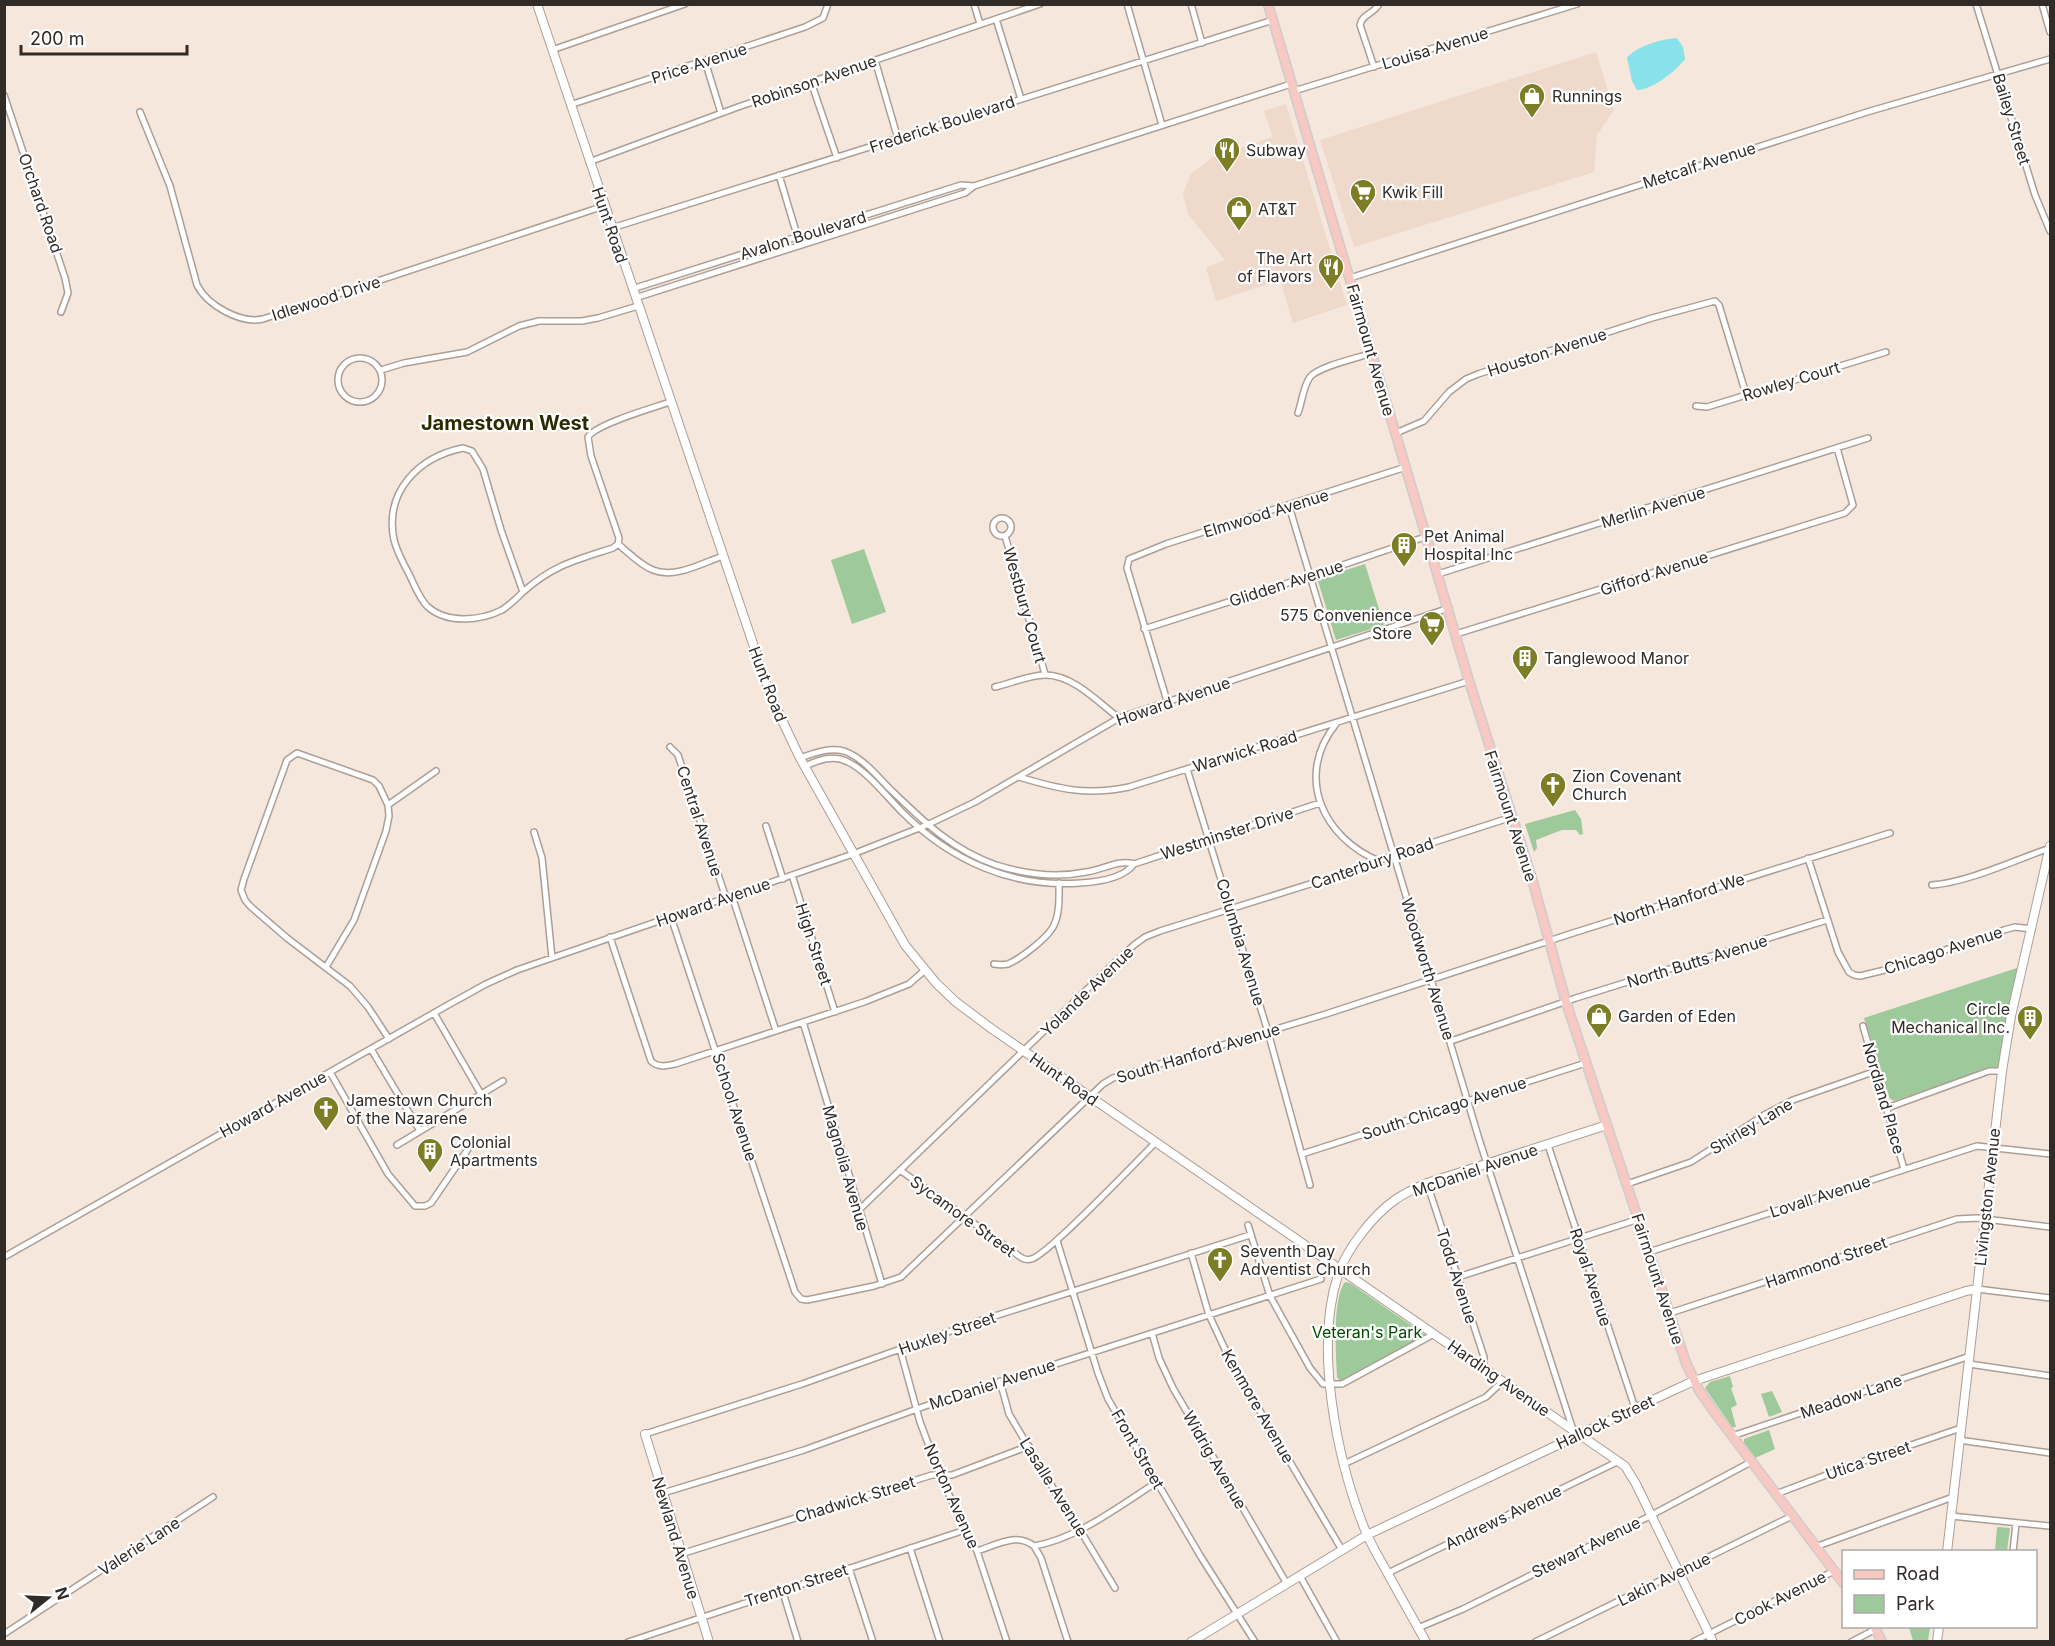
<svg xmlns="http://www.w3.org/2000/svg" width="2055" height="1646" font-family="Inter,sans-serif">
<rect width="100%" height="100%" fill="#f6e7dd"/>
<path fill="#eed9ca" d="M1596,52L1614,110L1597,135L1594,172L1354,247L1320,140Z
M1286,104L1347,305L1293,323L1280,280L1216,301L1206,268L1225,260L1188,214L1183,194L1191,174L1213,157L1273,137L1264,111Z"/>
<path fill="#9ec99a" d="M864,549L886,612L852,624L831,560Z
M1365,564L1384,625L1336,640L1318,581L1324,577Z
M1575,810L1581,819L1583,834L1580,835L1576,830H1562L1536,840L1537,848L1534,852L1525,824Z
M2020,967L1999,1068L1982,1071L1894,1101L1889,1098L1864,1018Z
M1345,1282L1350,1283L1425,1335L1343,1381H1340L1337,1377C1336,1355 1332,1299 1345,1282Z
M1730,1376L1733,1387L1731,1388L1737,1405L1731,1408L1736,1427H1732L1705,1388L1710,1382Z
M1772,1391L1782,1412L1769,1417L1761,1394Z
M1769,1430L1775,1449L1755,1458L1744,1443V1439Z
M1997,1527L2010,1528L2007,1551H1995Z
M1909,1627H1930L1928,1641H1913Z"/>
<path fill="#87e2ea" d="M1677,38L1683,47L1685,59C1676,71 1652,90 1637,90L1632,81L1627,58C1636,46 1662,39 1677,38Z"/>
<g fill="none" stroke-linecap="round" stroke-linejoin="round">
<g stroke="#ac9e95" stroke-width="8">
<path id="street" d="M974,4L980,24
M1127,4L1162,125
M1191,4L1202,43
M1976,4L2035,195L2050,231
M2042,4L2050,32
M996,19L1021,99
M552,50L685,4
M875,60L898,139
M705,61L721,113
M1374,67L1360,25C1362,14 1374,14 1379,4
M811,82L837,158
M1294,91L1577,4
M4,95L65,278L68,293L61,312
M570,105L805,27L823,18L828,4
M140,112L170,186L197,285C207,305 240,324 263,319L604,206
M589,162L738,107L1040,4
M779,175L800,245
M612,228L1273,20
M1350,278L1867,112L2050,59
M632,289L961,185L974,186L1291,84
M635,298L965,193L974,186
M338 380a22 22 0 1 1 44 0a22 22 0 1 1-44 0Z
M381,370L404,363L467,352L519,326L539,321H582L598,318L638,306
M670,402C653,408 596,424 588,437L591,456L619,538L618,544C629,553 640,565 653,570C675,579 702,563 723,556
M1696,406L1707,407L1886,352
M1298,413C1302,402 1303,387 1310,377C1319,366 1358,358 1372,353
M1396,433L1424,421L1449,392L1466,379L1478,374L1652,318L1715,301L1719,305L1746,394
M463,448L472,451L483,469L501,530L523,592C516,599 510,605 502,610C480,621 446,624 427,606C419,598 414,584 409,574C403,563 397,552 394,540C384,491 419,457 463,448Z
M1289,506L1479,1139L1573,1430
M993 527a9 9 0 1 1 18 0a9 9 0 1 1-18 0Z
M1005,536L1045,674
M1438,574L1868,438
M523,592C553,565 576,560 613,548L618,544
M1144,629L1316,574L1428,536
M1456,634L1845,513L1853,505L1837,448
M995,687C1009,684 1032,674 1046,675C1073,675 1099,703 1119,718
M1167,701L1127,568L1129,559L1166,544L1406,467
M1336,724C1294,776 1323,838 1379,861
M670,747L678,755L681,764L726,898
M800,758C814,753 829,747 844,751C862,757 877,776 890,789C922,820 952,850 996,865C1025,874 1057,878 1086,872C1103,870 1118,859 1134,864L1320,803
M805,766C819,760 833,754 848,762C867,771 887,797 902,812C950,860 1011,888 1080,883C1098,882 1123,879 1134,864
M1187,769L1268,1032L1310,1185
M1019,777C1059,789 1087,796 1129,787L1469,681
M388,805L436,771
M766,826L783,879
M534,832L542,858L552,958
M1808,858L1838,952L1849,972L1854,975L1860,976L1889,969L2004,930L2015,927L2032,929
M792,875L835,1012
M1932,885C1969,882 2015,860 2050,848
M732,896L776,1031
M671,917L795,1292L801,1299L807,1300L874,1286L901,1277L1103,1084L1113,1078L1326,1014L1570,934L1890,833
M610,937L651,1061C658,1068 666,1066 675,1064L864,1002L909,984L925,970
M994,964C999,965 1003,965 1008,964C1020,959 1049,937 1054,925C1060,913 1059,896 1059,883
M326,967L354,920L386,831L389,816L388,805L379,786L373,780L297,753L287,760L244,879L241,890L245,900L250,906L287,938L350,986L368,1007L389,1039
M434,1013L481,1094
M803,1022L882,1284
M1863,1026L1904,1169
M1451,1041L1576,998L1827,920
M371,1049L420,1131
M330,1072L388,1174L415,1206H425L431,1203L468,1149
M1887,1108L1989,1071H2002
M397,1145L503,1081
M1548,1145L1635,1408
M1302,1154L1586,1063
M900,1170L1015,1253C1020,1257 1025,1261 1031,1259C1046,1257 1139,1159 1156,1142
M1427,1183L1484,1357V1369
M1627,1184L1691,1162L1764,1115L1793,1100L1876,1071
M860,1209L1108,969L1134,945L1145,937L1160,931L1345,873L1394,855L1512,817
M1248,1225L1270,1296L1310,1368L1323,1384H1342L1434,1334
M1057,1241L1098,1373L1108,1399L1201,1557L1255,1642
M1649,1252L1977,1146L2050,1154
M1191,1253L1209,1315L1231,1362L1342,1550
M4,1257L448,1005L486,984L517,970L853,854L927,825L975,802L1119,718L1449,608
M1458,1277L1639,1219
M1977,1289L2050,1298
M1670,1313L1957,1219L1977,1218L2050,1227
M1152,1333L1159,1358L1173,1388L1287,1584
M900,1349L920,1422L940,1475L965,1530L977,1551L1007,1642
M1969,1364L2050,1376
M1000,1381L1009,1414L1078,1530L1083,1535L1115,1588
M645,1434L802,1384L979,1321L1250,1235
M1732,1436L1970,1356
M1959,1440L2050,1453
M1344,1464L1486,1397L1503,1381
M663,1493L804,1450L928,1405L1321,1279
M1776,1494L1858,1463L1961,1428
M1951,1516L2049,1526
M1034,1546L1041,1558L1068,1642
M1815,1547L1953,1497
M910,1548L940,1642
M977,1551C997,1545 1016,1532 1034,1546C1077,1539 1121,1505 1157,1482
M2013,1552L2016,1523
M681,1554L932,1475H952L1029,1446
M849,1568L873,1642
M1388,1573L1619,1461
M1300,1576L1337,1642
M782,1589L798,1642
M1418,1628L1463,1609L1646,1518L1751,1462
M4,1634L213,1497
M628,1642L965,1530
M1535,1642L1792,1516
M1693,1642L1834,1571
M1851,1642L1876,1629"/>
</g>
<g stroke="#ac9e95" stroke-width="10">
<path id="secondary" d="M537,4L771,697L800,758L905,945L936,983L956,1002L992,1029L1625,1466L1636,1484L1713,1642
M645,1434L709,1642
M1947,1552L2002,1071L2011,1016L2050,846
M1191,1642L1367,1535L1674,1390L1694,1381L1966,1291L1977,1289
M1426,1642C1413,1619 1401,1597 1388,1574C1380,1559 1371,1545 1365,1530C1337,1460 1314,1348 1338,1275C1346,1250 1373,1215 1395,1200C1404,1193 1416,1188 1427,1183L1607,1125
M1937,1642L1939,1626"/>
</g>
<g stroke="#cecccb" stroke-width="11">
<path id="primary" d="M1268,4L1469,681L1532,879L1566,1002L1686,1363L1699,1390L1715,1413L1844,1584
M1874,1626L1882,1642"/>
</g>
<use href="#street" stroke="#fff" stroke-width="5"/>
<use href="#secondary" stroke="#fff" stroke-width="8"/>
<use href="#primary" stroke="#f8c9c2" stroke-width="8"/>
</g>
<defs>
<g id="shop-pin" transform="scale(1.35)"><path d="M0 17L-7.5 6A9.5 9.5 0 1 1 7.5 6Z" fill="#7d7d25" stroke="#fff"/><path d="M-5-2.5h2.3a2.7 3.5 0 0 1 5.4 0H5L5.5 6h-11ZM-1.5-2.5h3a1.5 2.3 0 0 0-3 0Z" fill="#fff"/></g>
<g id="restaurant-pin" transform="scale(1.35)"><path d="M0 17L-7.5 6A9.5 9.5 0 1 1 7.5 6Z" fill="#7d7d25" stroke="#fff"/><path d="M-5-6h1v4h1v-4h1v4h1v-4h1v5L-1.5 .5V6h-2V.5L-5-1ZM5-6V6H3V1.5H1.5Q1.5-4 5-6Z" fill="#fff"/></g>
<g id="supermarket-pin" transform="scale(1.35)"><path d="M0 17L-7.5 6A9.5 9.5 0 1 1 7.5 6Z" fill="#7d7d25" stroke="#fff"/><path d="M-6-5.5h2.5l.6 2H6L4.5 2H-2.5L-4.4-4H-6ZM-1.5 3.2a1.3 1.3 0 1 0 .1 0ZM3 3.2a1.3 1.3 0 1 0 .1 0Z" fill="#fff"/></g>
<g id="building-pin" transform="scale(1.35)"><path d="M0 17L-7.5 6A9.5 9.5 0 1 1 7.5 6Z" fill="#7d7d25" stroke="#fff"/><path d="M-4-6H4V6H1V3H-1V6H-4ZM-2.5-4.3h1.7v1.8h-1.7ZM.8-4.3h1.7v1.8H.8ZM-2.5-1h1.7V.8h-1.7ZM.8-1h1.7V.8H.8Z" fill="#fff"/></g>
<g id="church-pin" transform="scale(1.35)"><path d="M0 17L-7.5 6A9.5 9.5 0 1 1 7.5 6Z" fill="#7d7d25" stroke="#fff"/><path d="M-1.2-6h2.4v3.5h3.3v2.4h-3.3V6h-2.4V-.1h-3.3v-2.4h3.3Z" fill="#fff"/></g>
</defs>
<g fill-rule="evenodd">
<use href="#shop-pin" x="1532" y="96"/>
<use href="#restaurant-pin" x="1227" y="150"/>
<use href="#supermarket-pin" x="1363" y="192"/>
<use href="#shop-pin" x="1239" y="209"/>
<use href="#restaurant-pin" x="1331" y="267"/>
<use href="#building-pin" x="1404" y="545"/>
<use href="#supermarket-pin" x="1432" y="624"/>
<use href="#building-pin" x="1525" y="658"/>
<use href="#church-pin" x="1553" y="785"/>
<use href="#shop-pin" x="1599" y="1016"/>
<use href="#building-pin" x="2030" y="1018"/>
<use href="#church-pin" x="326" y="1109"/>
<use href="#building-pin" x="430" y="1151"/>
<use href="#church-pin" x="1220" y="1260"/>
</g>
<g text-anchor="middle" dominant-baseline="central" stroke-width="4.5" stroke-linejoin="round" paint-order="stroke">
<g font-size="16" fill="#312b28" stroke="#fff">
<text transform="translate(1435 48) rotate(-17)">Louisa Avenue</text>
<text transform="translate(699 63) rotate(-18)">Price Avenue</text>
<text transform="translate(814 81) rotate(-19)">Robinson Avenue</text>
<text transform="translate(2012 119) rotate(73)">Bailey Street</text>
<text transform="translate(942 124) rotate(-18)">Frederick Boulevard</text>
<text transform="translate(1699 165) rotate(-18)">Metcalf Avenue</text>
<text transform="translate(41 203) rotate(71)">Orchard Road</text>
<text transform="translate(610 225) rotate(71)">Hunt Road</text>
<text transform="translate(803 235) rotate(-17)">Avalon Boulevard</text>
<text transform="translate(326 298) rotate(-18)">Idlewood Drive</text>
<text transform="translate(1371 350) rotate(74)">Fairmount Avenue</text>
<text transform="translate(1547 352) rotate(-18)">Houston Avenue</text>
<text transform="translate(1791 381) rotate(-17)">Rowley Court</text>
<text transform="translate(1653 507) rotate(-17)">Merlin Avenue</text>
<text transform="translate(1266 513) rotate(-17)">Elmwood Avenue</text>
<text transform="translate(1654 573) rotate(-18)">Gifford Avenue</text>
<text transform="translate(1286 583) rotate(-18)">Glidden Avenue</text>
<text transform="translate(1025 605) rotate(74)">Westbury Court</text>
<text transform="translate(768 684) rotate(69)">Hunt Road</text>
<text transform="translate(1173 701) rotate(-19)">Howard Avenue</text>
<text transform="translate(1245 751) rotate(-17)">Warwick Road</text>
<text transform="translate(1511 816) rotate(72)">Fairmount Avenue</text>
<text transform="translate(700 821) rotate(72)">Central Avenue</text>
<text transform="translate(1227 833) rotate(-18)">Westminster Drive</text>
<text transform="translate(1372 863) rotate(-19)">Canterbury Road</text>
<text transform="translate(1679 899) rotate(-18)">North Hanford We</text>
<text transform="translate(713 902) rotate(-19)">Howard Avenue</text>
<text transform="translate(1241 942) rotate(73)">Columbia Avenue</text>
<text transform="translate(814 944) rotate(72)">High Street</text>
<text transform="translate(1943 950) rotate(-18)">Chicago Avenue</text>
<text transform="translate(1697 961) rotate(-17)">North Butts Avenue</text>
<text transform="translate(1428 969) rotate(73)">Woodworth Avenue</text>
<text transform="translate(1087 991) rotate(-44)">Yolande Avenue</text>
<text transform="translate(1198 1053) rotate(-17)">South Hanford Avenue</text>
<text transform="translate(1064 1079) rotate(35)">Hunt Road</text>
<text transform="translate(1884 1098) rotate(74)">Nordland Place</text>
<text transform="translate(273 1104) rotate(-29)">Howard Avenue</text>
<text transform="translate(735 1107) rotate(72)">School Avenue</text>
<text transform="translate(1444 1108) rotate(-18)">South Chicago Avenue</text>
<text transform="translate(1751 1126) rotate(-31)">Shirley Lane</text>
<text transform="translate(846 1168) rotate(74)">Magnolia Avenue</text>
<text transform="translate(1475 1170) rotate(-19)">McDaniel Avenue</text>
<text transform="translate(1820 1196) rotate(-18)">Lovall Avenue</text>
<text transform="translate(1987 1197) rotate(-84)">Livingston Avenue</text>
<text transform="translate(963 1216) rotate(36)">Sycamore Street</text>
<text transform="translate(1826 1262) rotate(-19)">Hammond Street</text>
<text transform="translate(1457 1276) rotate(72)">Todd Avenue</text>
<text transform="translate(1591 1277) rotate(72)">Royal Avenue</text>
<text transform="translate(1658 1279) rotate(72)">Fairmount Avenue</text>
<text transform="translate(947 1333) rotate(-19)">Huxley Street</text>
<text transform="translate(1499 1378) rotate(35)">Harding Avenue</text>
<text transform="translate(992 1384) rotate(-18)">McDaniel Avenue</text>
<text transform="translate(1851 1396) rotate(-19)">Meadow Lane</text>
<text transform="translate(1258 1406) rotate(60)">Kenmore Avenue</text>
<text transform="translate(1605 1422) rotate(-25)">Hallock Street</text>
<text transform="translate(1138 1449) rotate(60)">Front Street</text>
<text transform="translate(1215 1460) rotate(60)">Widrig Avenue</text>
<text transform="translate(1868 1460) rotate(-19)">Utica Street</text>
<text transform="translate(1054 1487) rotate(58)">Lasalle Avenue</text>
<text transform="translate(952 1496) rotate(66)">Norton Avenue</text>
<text transform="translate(855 1499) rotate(-17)">Chadwick Street</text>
<text transform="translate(1503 1517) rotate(-26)">Andrews Avenue</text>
<text transform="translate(676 1538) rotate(73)">Newland Avenue</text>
<text transform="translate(139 1546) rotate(-33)">Valerie Lane</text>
<text transform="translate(1586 1547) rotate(-26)">Stewart Avenue</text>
<text transform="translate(1664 1579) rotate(-26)">Lakin Avenue</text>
<text transform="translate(796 1585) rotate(-18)">Trenton Street</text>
<text transform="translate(1780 1598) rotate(-27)">Cook Avenue</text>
</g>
<g font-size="16" fill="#312b28" stroke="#fff" text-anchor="start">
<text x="1552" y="96">Runnings</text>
<text x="1246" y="150">Subway</text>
<text x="1382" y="192">Kwik Fill</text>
<text x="1258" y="209">AT&amp;T</text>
<text x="1312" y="258" text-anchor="end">The Art<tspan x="1312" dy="18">of Flavors</tspan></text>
<text x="1424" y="536">Pet Animal<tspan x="1424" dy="18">Hospital Inc</tspan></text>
<text x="1412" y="615" text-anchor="end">575 Convenience<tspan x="1412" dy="18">Store</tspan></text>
<text x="1544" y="658">Tanglewood Manor</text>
<text x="1572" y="776">Zion Covenant<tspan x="1572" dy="18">Church</tspan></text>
<text x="2010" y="1009" text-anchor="end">Circle<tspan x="2010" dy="18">Mechanical Inc.</tspan></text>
<text x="1618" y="1016">Garden of Eden</text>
<text x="346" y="1100">Jamestown Church<tspan x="346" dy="18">of the Nazarene</tspan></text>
<text x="450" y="1142">Colonial<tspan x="450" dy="18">Apartments</tspan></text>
<text x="1240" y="1251">Seventh Day<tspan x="1240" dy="18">Adventist Church</tspan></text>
</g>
<g font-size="16" fill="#034902" stroke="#fff">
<text x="1367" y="1332">Veteran's Park</text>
</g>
<g font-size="20" font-weight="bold" fill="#2b2b01" stroke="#fff">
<text x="505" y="423">Jamestown West</text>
</g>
</g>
<rect width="2055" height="1646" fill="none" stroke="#312b28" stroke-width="12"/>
<rect x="1842" y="1550" width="195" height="78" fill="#ffffff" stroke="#adaaa9" stroke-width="1.5"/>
<rect x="1854" y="1570" width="30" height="9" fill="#f8c9c2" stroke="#adaaa9" stroke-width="1.5"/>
<text x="1896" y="1580" font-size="18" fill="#312b28">Road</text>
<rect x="1854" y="1595" width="30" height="18" fill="#9ec99a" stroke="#adaaa9" stroke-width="1.5"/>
<text x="1896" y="1610" font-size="18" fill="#312b28">Park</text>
<g transform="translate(48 1598) rotate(72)" stroke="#ffffff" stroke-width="4.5" paint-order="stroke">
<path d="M0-4.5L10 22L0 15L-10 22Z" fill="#312b28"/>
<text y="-9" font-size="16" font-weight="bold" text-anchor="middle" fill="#312b28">N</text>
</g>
<path d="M21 45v9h166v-9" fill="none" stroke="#312b28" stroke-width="3"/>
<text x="30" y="45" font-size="18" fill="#312b28" stroke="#ffffff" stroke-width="4.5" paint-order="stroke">200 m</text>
</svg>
